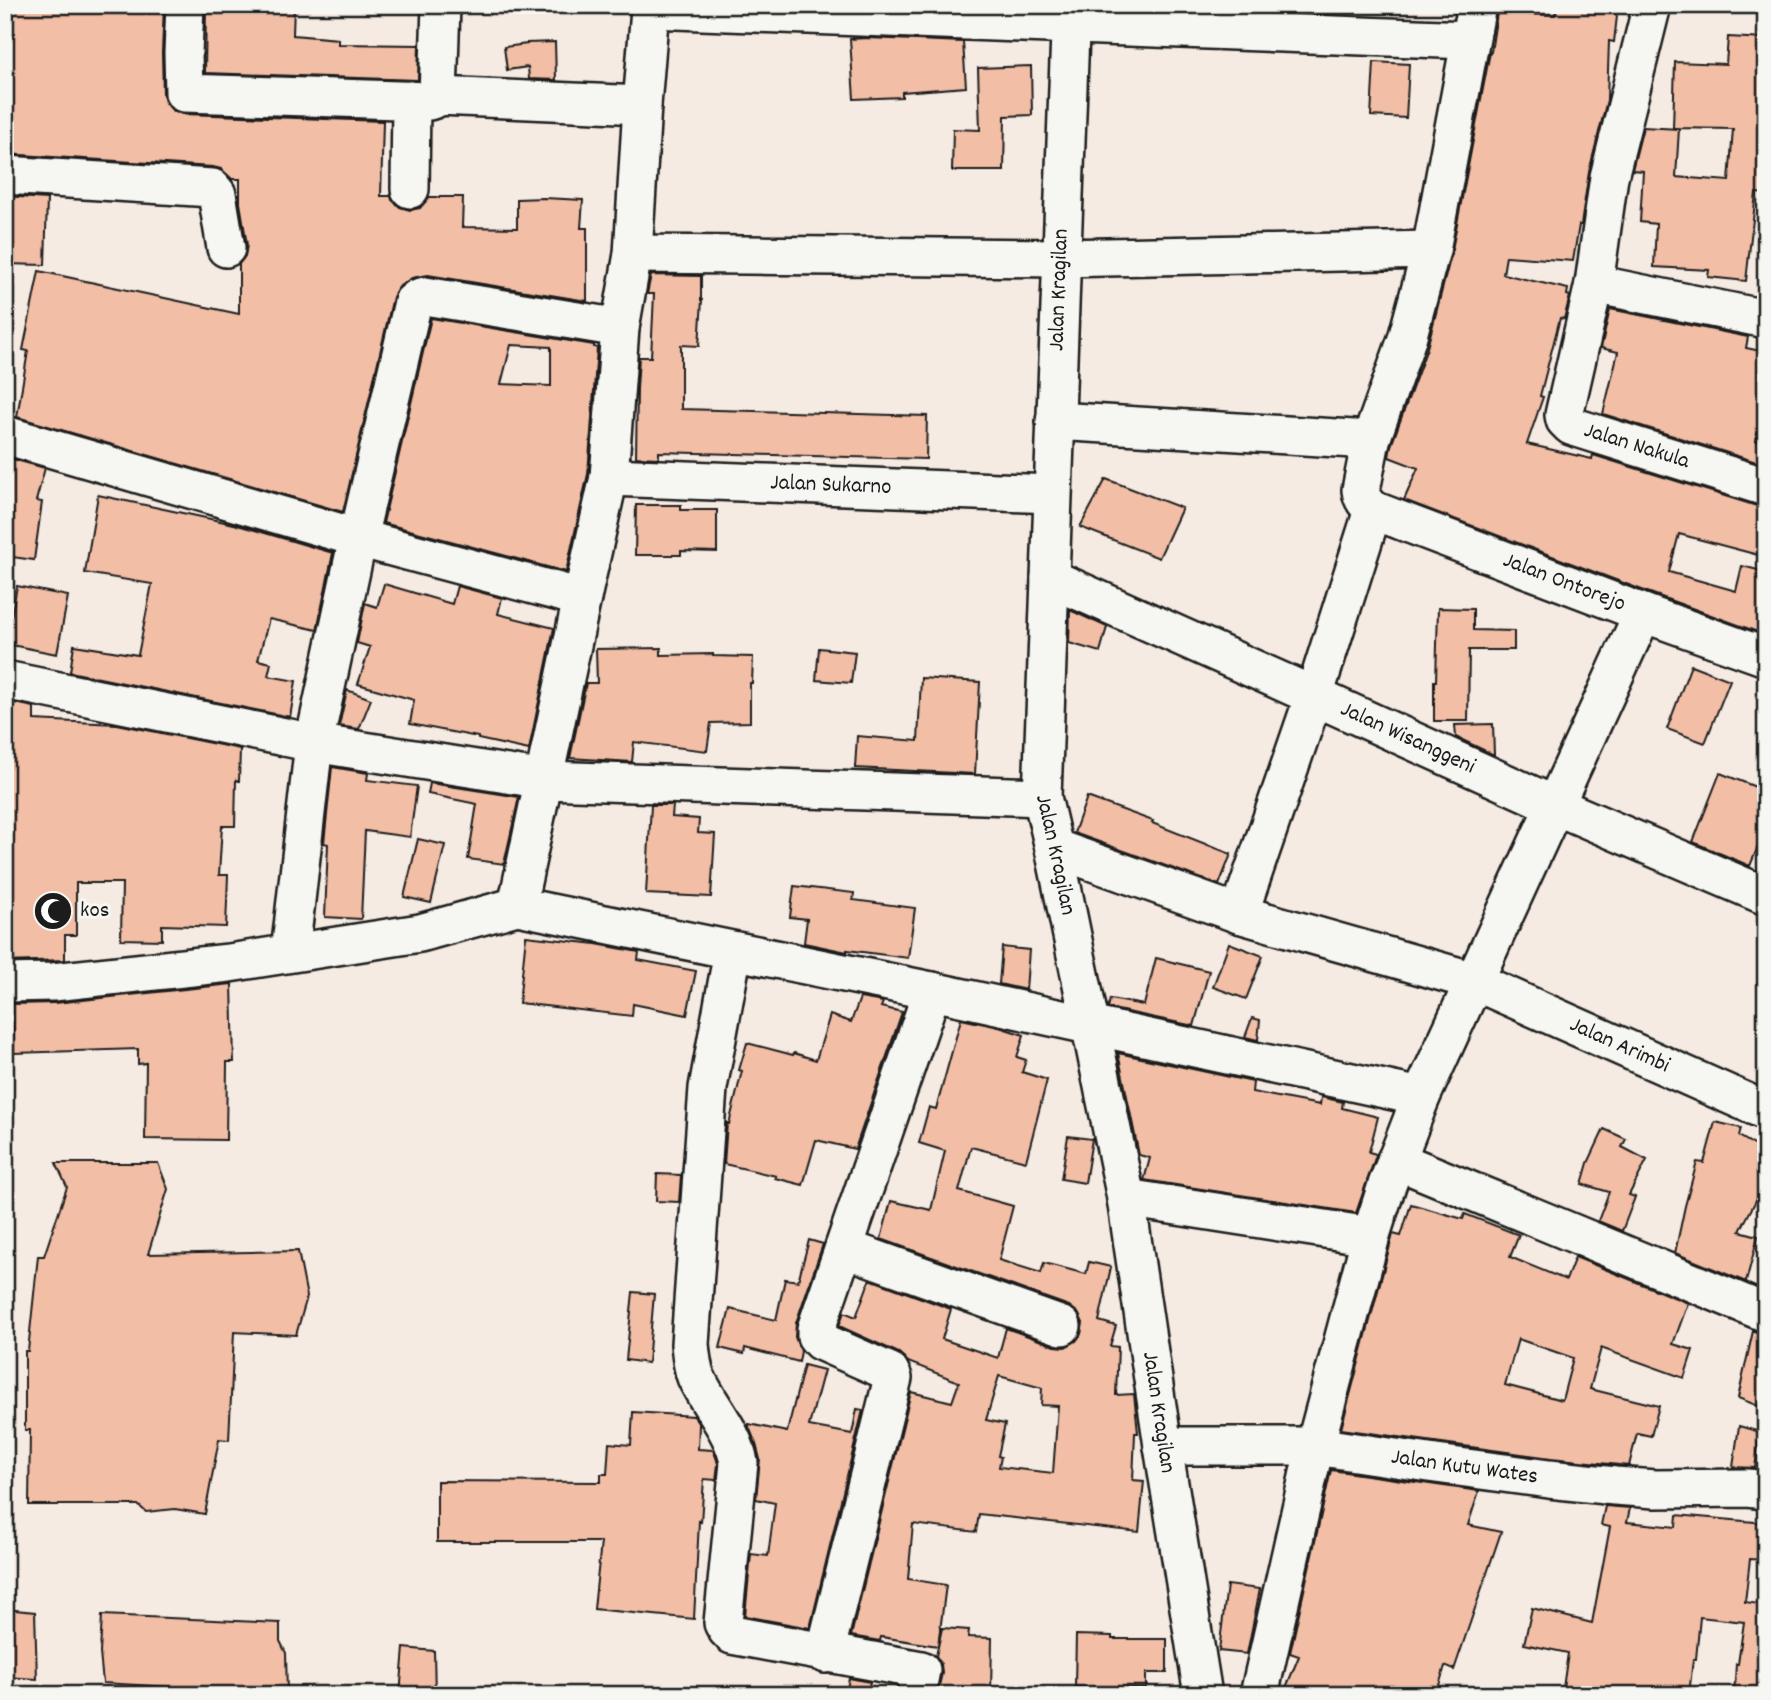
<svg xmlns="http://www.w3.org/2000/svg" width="1771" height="1700" font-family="Dekko,sans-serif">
<rect width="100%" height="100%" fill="#f5ebe3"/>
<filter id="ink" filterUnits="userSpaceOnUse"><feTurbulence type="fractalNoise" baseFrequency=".0143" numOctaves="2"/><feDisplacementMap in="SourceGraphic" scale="14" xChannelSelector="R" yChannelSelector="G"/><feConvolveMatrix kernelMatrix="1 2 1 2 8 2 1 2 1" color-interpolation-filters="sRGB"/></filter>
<g filter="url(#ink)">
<path fill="#f3bea6" stroke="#1c1c1c" stroke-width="2" fill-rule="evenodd" d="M5,5H164L162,53L163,94L166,103L173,111L183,114L383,121L381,196H391L392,200L400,207L410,210L420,208L429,197H463L462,227L517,228V199L544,198L583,200L581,228H587V301L428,275L412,278L400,286L393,297L343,512L17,417L28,351L23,350L39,271L239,314V264L245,256L247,245L240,203V179H232L221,169L213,167L5,154Z
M206,5H294L293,35L338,39V44L419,45L418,80L205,73Z
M1558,5H1617L1615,15L1617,16L1614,42L1609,41L1607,100L1589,172L1581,225H1579L1573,261L1506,256L1503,274L1568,289L1567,295L1570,296L1564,319L1560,318L1540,396L1543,397L1527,444L1592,459L1593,455L1760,507H1766V543L1762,556L1679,534L1669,572L1736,591L1742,566L1766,572V635L1650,593L1404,500L1418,468L1389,457L1391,446L1427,348L1451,255L1490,52H1491L1497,13L1555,15Z
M1728,37L1766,39V132L1763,158L1766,159V194L1756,193L1746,281L1708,277L1709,270L1654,267L1656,224L1640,222L1643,171L1632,170L1643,127L1679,129L1676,177L1729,181L1733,129L1673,128L1675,62L1726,64Z
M867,38L963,42L966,87L902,92V97L854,99L850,39Z
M555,42L556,80L529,79L528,67L507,70L504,47L527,44V43Z
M1374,62L1409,64L1406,118L1371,116Z
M1031,66L1032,115L1005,116L1004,171H952L953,129L980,130L978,68Z
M5,196L47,199L45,265L5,264Z
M651,275L701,276V300H702L699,346L681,345V409L927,416L926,459L659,452V458L636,457L637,389L639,357H651L654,294H647Z
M1610,309L1748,337L1746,348L1766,352V400L1756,441L1766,444V465L1603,414L1618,352L1601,348Z
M431,318L594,345V347L597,348L588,474L566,572L383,523ZM511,345L551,347V386L501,384Z
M5,457L45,468L36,501L42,502L34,560L5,556Z
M1106,479L1182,508L1159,558L1080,527Z
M98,495L234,524L333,553L317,630L269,619L258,660L271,663L268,676L296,681L290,717L70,672L74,645L138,655L152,584L85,573Z
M636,505H681V510H717V552L681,551V555H635Z
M384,584L452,604L457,586L502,598L498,614L554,628L529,750L478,739V737L410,724L414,700L358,684L370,647L357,643L365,603L377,607Z
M17,586L68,596L57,654L6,644Z
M1438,608L1473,609V630L1514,631V650H1469L1468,721H1434V681H1436Z
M1070,610L1107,627L1100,652L1069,643Z
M661,648V655L713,654V656L753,657L752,683H750V722L711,723L707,751L634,742L632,762L570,758L586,683H597L596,649Z
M819,648L855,652L851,683L816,680Z
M1691,665L1730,680L1705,743L1667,729Z
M921,678L980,682L975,774L855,768L857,736L918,741Z
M347,690L371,699L359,729L339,726Z
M5,701L34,707V720L117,724L240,749L239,781L236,780L235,826H222L219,875H228L226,927L162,925V940L121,939L122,883H76V935H65V960L5,962Z
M1493,724L1494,755L1456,737L1455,725Z
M332,767L368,773L367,780L417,786L410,837L365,831L361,919L325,917L328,844L324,843Z
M1720,773L1766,791V827L1750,866L1693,842Z
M430,783L519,797L504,864L468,859L477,804L428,794Z
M1087,797L1153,821L1152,823L1231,854L1219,885L1074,833Z
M651,805H673L672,817L699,819L698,833L715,834L711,897L646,894Z
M418,839L445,845L431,903L404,897Z
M794,886L854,893L853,900L915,908L908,958L847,950V952L804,943L807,919L790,917Z
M526,936L596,944L639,952L638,960L696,971L687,1015L633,1004L632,1016L519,1003Z
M1229,943L1263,956L1246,999L1213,987Z
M1002,947L1029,950L1026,990L999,984Z
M1156,958L1209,971L1194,1026L1108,1008L1110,999L1144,1005Z
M232,984L234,1062H227L226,1140L145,1139L146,1063L138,1064V1049L14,1053L12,1004L55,1003Z
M860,998L883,1002L881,1007L902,1012L855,1149L816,1140L803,1185L775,1178L776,1176L724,1164L727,1123L729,1124L742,1071L739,1070L747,1043L793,1055L794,1053L816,1060L830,1015L851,1022Z
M1252,1018L1260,1020L1258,1040L1245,1037Z
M961,1019L999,1027L1024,1035L1017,1057L1026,1060L1022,1072L1047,1080L1026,1161L971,1147L959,1191L1013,1206L999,1260L1041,1273L1044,1263L1086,1274L1089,1262L1111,1267L1099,1321L1116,1326L1110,1346L1118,1347L1116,1395L1134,1394L1138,1433H1135L1133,1480L1144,1481L1139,1532L979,1514L976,1532L913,1524L908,1579L946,1585L938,1646L881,1637L880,1641L851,1636L911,1392L952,1402L959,1382L908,1362L899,1353L839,1326L844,1312L856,1317L870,1279L951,1309L942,1339L998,1358L1006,1328L1055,1346L1065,1347L1076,1341L1081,1334L1083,1323L1078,1313L1069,1306L881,1239L891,1201L931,1210L945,1151L919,1143L929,1107L936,1109ZM999,1376L1042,1388L1041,1405L1058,1406L1053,1473L999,1467L1001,1457L998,1456L1005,1424L986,1420Z
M1118,1053L1253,1082L1252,1092L1320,1105L1321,1097L1343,1102L1342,1108L1378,1117L1369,1152L1376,1154V1155L1356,1213L1144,1180L1150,1158L1139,1155Z
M1715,1122L1741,1128L1739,1136L1766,1152V1181L1740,1231L1758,1236L1746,1282L1675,1253L1685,1206L1697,1162L1704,1163Z
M1604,1129L1626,1139L1622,1147L1647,1160L1629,1195L1635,1197L1622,1231L1598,1221L1609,1192L1582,1184L1588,1163Z
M1068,1136L1092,1139L1085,1183L1061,1179Z
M56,1163H158L168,1189L148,1254L298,1251L307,1297L296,1335L234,1332L229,1440L219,1439L205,1514L175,1509L146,1512L138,1505H29L30,1430H25V1351H28L38,1256H44L67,1187Z
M657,1174L681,1175L679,1202L656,1201Z
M1411,1204L1463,1219L1465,1214L1519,1235L1510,1257L1566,1280L1575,1257L1688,1303L1673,1344L1693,1350L1684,1378L1601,1348L1590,1389L1659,1406L1651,1436L1637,1433L1629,1466L1551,1458L1341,1429L1392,1238L1393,1234L1401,1236ZM1518,1339L1573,1358L1562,1400L1505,1385Z
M809,1240L823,1244L796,1323L795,1337L801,1351L799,1362L745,1348L744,1354L720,1348L730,1309L776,1320L785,1279L798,1281Z
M633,1292L654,1294L648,1363L626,1360Z
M1753,1331L1766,1334V1409L1738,1398Z
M804,1365L824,1370L809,1426L852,1434L857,1409L863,1410L810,1628L745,1616L751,1554L768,1556L775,1503L756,1499L760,1459L756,1444L749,1427V1424L787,1432Z
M633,1412L694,1416L699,1425L698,1449L713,1450L716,1457L718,1464L716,1480L704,1479L701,1522L699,1521L694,1619L594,1609L601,1542H437V1481L601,1482V1474H607L609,1443L631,1445Z
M1739,1426L1760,1432L1755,1468L1733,1467Z
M1331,1470L1479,1491L1468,1525L1501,1532L1454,1670L1445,1666L1436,1695H1283L1299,1656L1290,1653Z
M1605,1506L1630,1508L1627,1522L1676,1527L1677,1515L1766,1523V1560L1750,1559L1745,1602L1766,1605V1695H1734L1736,1664H1738L1744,1622L1700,1617L1696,1659H1693L1689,1695H1562L1568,1653L1524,1644L1532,1608L1592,1623L1610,1527L1601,1525Z
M1227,1585L1260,1589L1247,1654L1219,1651Z
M5,1609L35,1612L37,1679L5,1677Z
M102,1615L280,1623V1641L286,1653L287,1694L103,1683L100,1653Z
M942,1628L969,1630L968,1637L992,1638L991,1695H937L942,1673L941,1664L936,1656Z
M1076,1635L1112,1636V1639H1167V1673H1146V1688L1075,1687Z
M404,1648L434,1651L435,1695H400Z
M849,1678L870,1682L867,1695H846Z"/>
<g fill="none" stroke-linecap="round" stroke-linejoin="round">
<g stroke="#1c1c1c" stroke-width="42">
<g id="minor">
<path d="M185,5L183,53L184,93L429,101L435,99L438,96L642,105"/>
<path d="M650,5V9L1469,40"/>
<path id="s1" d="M1071,5L1042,797L1054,848L1126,1198L1163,1446L1203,1695"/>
<path id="s2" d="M1477,5L1431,250L1407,339L1371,440L1361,490C1362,499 1366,503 1373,510L1643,613L1766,657"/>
<path id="s3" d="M1652,5L1609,177L1594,284L1564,415L1565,420L1571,426L1766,487"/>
<path d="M438,96L441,5"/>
<path d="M5,175L212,188L217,194L226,248"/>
<path d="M410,189L411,100"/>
<path d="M633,254L1061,258L1431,250"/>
<path d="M1594,284L1766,319"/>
<path d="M1055,421L1371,440"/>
<path d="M5,435L358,538L582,598"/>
<path id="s4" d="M609,477L1052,494"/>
<path id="s5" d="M1050,578L1314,696L1556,806L1766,896"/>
<path d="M5,680L314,743L545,780L1042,797"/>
<path id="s6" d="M1054,848L1239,914L1474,981L1766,1111"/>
<path d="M517,906L582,598L609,477L620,328L633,254L642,105L650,9"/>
<path d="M1239,914L1314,696L1373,510"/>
<path d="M733,951L708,1088L690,1344C691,1355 692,1367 696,1377C709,1406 734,1431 739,1463L723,1623L727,1630L732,1635L921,1670L916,1695"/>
<path d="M290,953L314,743L358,538L413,302L418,298L425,296L620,328"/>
<path d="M5,983L53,982L229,963L420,933L517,906L932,991L1421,1097"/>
<path d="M1396,1160L1766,1313"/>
<path d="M1126,1198L1357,1234"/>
<path d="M844,1248L1062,1326"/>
<path id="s7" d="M1163,1446H1315L1436,1464L1549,1479L1615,1486L1655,1489L1747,1488L1766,1490"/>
<path d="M826,1654L829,1637L893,1378L890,1372L820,1341L816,1336V1329L932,991"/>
<path d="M1259,1695L1315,1446L1372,1232L1387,1185L1421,1097L1643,613"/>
</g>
</g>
<use href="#minor" stroke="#f6f6f2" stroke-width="37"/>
</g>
</g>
<defs>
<g id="mosque-disc" transform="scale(2.0125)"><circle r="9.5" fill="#1c1c1c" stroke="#f6f6f2"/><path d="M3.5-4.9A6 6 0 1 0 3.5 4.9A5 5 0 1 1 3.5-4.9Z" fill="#fff"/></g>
</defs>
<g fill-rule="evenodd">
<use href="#mosque-disc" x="53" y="911"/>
</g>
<g text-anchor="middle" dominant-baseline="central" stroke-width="6" stroke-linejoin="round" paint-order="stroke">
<g font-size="23" fill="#1c1c1c" stroke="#f6f6f2">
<text transform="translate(1060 290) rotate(-88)">Jalan Kragilan</text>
<text stroke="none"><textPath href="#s3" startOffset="502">Jalan Nakula</textPath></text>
<text stroke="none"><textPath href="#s4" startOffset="222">Jalan Sukarno</textPath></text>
<text stroke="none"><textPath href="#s2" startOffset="728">Jalan Ontorejo</textPath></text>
<text stroke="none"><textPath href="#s5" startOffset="392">Jalan Wisanggeni</textPath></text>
<text stroke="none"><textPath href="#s1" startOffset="852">Jalan Kragilan</textPath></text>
<text stroke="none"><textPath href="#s6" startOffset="600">Jalan Arimbi</textPath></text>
<text stroke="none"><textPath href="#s1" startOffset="1419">Jalan Kragilan</textPath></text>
<text stroke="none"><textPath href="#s7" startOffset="303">Jalan Kutu Wates</textPath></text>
</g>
<g font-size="23" fill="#1c1c1c" stroke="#f6f6f2" text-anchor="start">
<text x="80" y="911">kos</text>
</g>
</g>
<rect width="1771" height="1700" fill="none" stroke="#f6f6f2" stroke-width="28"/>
<rect x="14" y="14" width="1743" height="1672" fill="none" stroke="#1c1c1c" stroke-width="2.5" filter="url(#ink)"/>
</svg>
